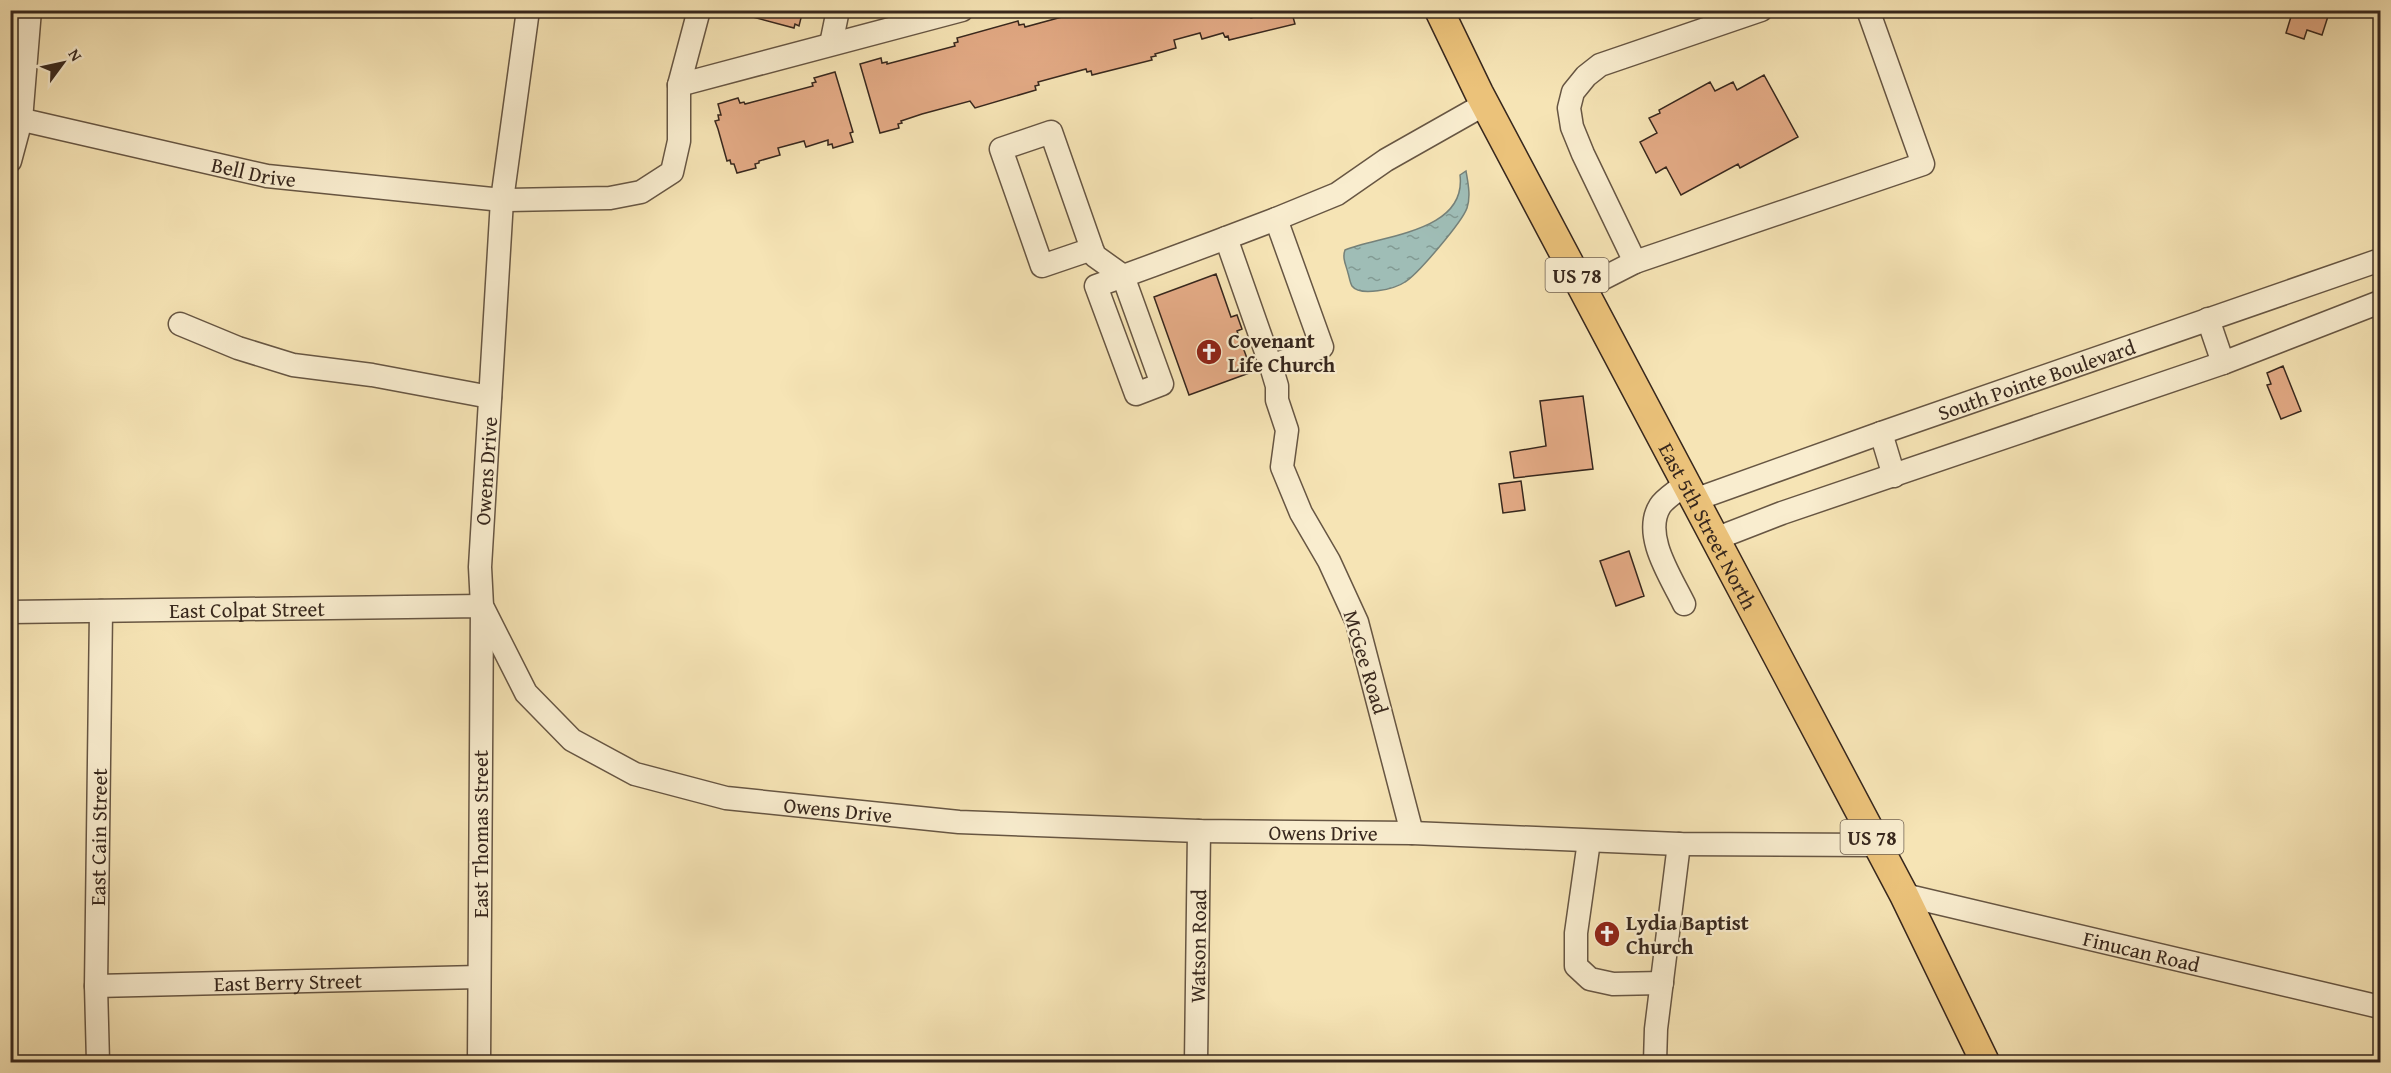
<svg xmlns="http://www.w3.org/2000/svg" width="2391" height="1073" font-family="'Gentium Book Plus',serif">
<defs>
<pattern id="water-ripples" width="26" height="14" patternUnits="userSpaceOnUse" patternTransform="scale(1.5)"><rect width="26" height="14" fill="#9fbdb6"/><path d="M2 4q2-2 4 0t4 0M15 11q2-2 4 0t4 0" fill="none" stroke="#829a93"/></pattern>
</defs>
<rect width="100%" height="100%" fill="#f6e4b5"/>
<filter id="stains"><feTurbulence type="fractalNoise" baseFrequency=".00333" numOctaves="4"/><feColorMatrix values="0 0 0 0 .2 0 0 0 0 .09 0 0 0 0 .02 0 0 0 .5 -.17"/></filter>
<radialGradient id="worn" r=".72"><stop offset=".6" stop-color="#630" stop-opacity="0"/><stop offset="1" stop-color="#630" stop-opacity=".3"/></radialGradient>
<path fill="url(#water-ripples)" stroke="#758179" stroke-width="1.5" d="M1466,171C1468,183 1471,196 1467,208C1462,222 1418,274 1405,282C1395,289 1360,297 1352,286C1350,283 1349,276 1348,273C1346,265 1342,258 1345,250C1383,235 1467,232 1460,175Z"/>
<path fill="#e3aa85" stroke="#37271d" stroke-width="1.5" d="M746,10H803L799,26L795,24L794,28L745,15Z
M1072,10H1249L1251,18L1277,10H1291L1295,24L1229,40L1228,36L1225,37L1223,33L1202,39L1200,33L1174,40L1176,48L1155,54L1156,56L1151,57L1152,60L1092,75L1091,71L1087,72L1086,69L1038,82L1039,85L1035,86L1036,90L975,108L970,101L922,114L901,121L902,123L898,124L899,128L880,133L860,64L881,58L882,63L887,62V64L955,46L954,43L958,42L957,38L1018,21L1019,25L1024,24L1025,27L1073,14Z
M2293,10H2330L2322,35L2307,30L2304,39L2286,33Z
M835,72L853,132L850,133L853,142L833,148L832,144L828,145V140L806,147L804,141L778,148L780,155L759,161V163L755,164L756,168L737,173L734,164H731L730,160L727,161L718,129L715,121L719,120L718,115H721L718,104L738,98L740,103L744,102L745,104L813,86L812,83L816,82L814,78Z
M1764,75L1798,137L1740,168L1738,164L1681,195L1666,167L1656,173L1640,142L1657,133L1649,118L1660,113L1659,110L1710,82L1715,91L1733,82L1737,90Z
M1216,274L1231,317L1237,315L1242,329L1237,331L1252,372L1189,395L1154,297Z
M2283,366L2301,411L2281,419L2267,385L2271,384L2267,373Z
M1583,396L1593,469L1514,478L1510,452L1546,446L1540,401Z
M1521,481L1525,510L1503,513L1499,484Z
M1629,551L1644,596L1616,606L1600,561Z"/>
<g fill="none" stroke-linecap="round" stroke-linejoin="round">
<g stroke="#675643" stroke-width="25">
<g id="minor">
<path id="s1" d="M528,10L502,200L480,567L482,606L526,693L572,740L635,774L726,798L959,822L1199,831L1412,833L1679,844L1876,845"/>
<path d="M699,10L679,85L962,10"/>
<path d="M831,44L838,10"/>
<path id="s2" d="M10,117L267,176L502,200L610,198L641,192L672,172L679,141V85"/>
<path d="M10,161L21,120L30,10"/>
<path d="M1226,238L1271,366"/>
<path d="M1092,249L1042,266L1001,149L1051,132L1092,249L1095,256L1123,276L1162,384L1136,394L1096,286C1157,264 1216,242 1276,219"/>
<path d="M1635,262L1583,154L1572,127L1569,108L1573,92L1586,76L1600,65L1761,10"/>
<path d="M1584,288L1635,262L1923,164L1868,10"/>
<path d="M2208,319L2223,363"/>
<path d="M180,324L238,348L293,365L372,375L490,397"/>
<path d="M1881,433L1894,476"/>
<path id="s3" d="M1694,500L1881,433L2380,260"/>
<path d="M1715,539L1782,513L2223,363L2380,302"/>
<path d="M1684,604C1671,577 1642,535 1660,506C1665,498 1678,491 1685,484"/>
<path id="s4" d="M10,612L482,606L479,1062"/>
<path d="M1412,833L1357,622L1329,561L1301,513L1282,467L1287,430L1277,400V386L1271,366L1322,347L1276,219L1337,194L1386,160L1485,104"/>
<path d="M1589,841L1576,933V966L1590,979L1613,984L1662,983"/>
<path id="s5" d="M1904,895L2380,1007"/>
<path id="s6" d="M96,986L479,977"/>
<path id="s7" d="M98,1062L96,986L101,611"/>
<path id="s8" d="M1196,1062L1199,831"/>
<path d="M1655,1062L1656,1029L1679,844"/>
</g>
</g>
<g stroke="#37271d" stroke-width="31">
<g id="major">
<path id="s9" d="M1439,10L1479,93L1904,895L1985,1062"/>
</g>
</g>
<use href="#minor" stroke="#f9edcf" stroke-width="22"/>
<use href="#major" stroke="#ebc27a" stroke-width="28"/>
</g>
<defs>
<g id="church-disc" transform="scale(1.35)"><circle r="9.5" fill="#8f2418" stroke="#f9edcf"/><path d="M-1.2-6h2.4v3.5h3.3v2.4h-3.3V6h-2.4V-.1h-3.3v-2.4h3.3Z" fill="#fff"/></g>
</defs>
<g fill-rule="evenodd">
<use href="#church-disc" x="1209" y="352"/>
<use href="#church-disc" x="1607" y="934"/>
</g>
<g text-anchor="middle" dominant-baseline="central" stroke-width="4.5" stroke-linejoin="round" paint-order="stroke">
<g fill="#f9edcf" stroke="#716252" stroke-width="1.5">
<rect x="1545.5" y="258" width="63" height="34" rx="4.5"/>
<rect x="1840.5" y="820" width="63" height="34" rx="4.5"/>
</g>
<g font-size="20" font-weight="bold" fill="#37271d">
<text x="1577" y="275">US 78</text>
<text x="1872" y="837">US 78</text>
</g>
<g font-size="21" fill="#37271d" stroke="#f9edcf">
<text stroke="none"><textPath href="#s2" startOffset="250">Bell Drive</textPath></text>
<text stroke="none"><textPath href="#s3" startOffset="363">South Pointe Boulevard</textPath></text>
<text transform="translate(486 471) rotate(-86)">Owens Drive</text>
<text stroke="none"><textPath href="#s9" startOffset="582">East 5th Street North</textPath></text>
<text stroke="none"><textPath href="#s4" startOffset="237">East Colpat Street</textPath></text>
<text transform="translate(1366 662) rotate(73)">McGee Road</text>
<text stroke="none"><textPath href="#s1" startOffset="1040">Owens Drive</textPath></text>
<text stroke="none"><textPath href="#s1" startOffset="1526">Owens Drive</textPath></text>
<text transform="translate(480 834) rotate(-90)">East Thomas Street</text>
<text stroke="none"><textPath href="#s7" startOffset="225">East Cain Street</textPath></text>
<text stroke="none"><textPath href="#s8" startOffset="116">Watson Road</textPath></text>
<text stroke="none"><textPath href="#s5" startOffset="244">Finucan Road</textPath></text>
<text stroke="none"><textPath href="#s6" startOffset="192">East Berry Street</textPath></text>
</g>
<g font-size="21" font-weight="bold" fill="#37271d" stroke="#f9edcf" text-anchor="start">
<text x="1228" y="340">Covenant<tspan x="1228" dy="24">Life Church</tspan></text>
<text x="1626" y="922">Lydia Baptist<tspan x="1626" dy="24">Church</tspan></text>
</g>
</g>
<rect width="2391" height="1073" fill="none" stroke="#f6e4b5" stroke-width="36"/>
<rect x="12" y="12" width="2367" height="1049" fill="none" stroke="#37271d" stroke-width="3"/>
<rect x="18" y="18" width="2355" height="1037" fill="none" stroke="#37271d" stroke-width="1.5"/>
<g transform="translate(63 63) rotate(57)" stroke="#f9edcf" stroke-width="4.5" paint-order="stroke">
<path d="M0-4.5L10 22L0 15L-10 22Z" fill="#37271d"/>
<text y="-9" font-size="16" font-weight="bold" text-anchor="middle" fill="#37271d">N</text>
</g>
<rect width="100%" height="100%" filter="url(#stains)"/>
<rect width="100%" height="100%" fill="url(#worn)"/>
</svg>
